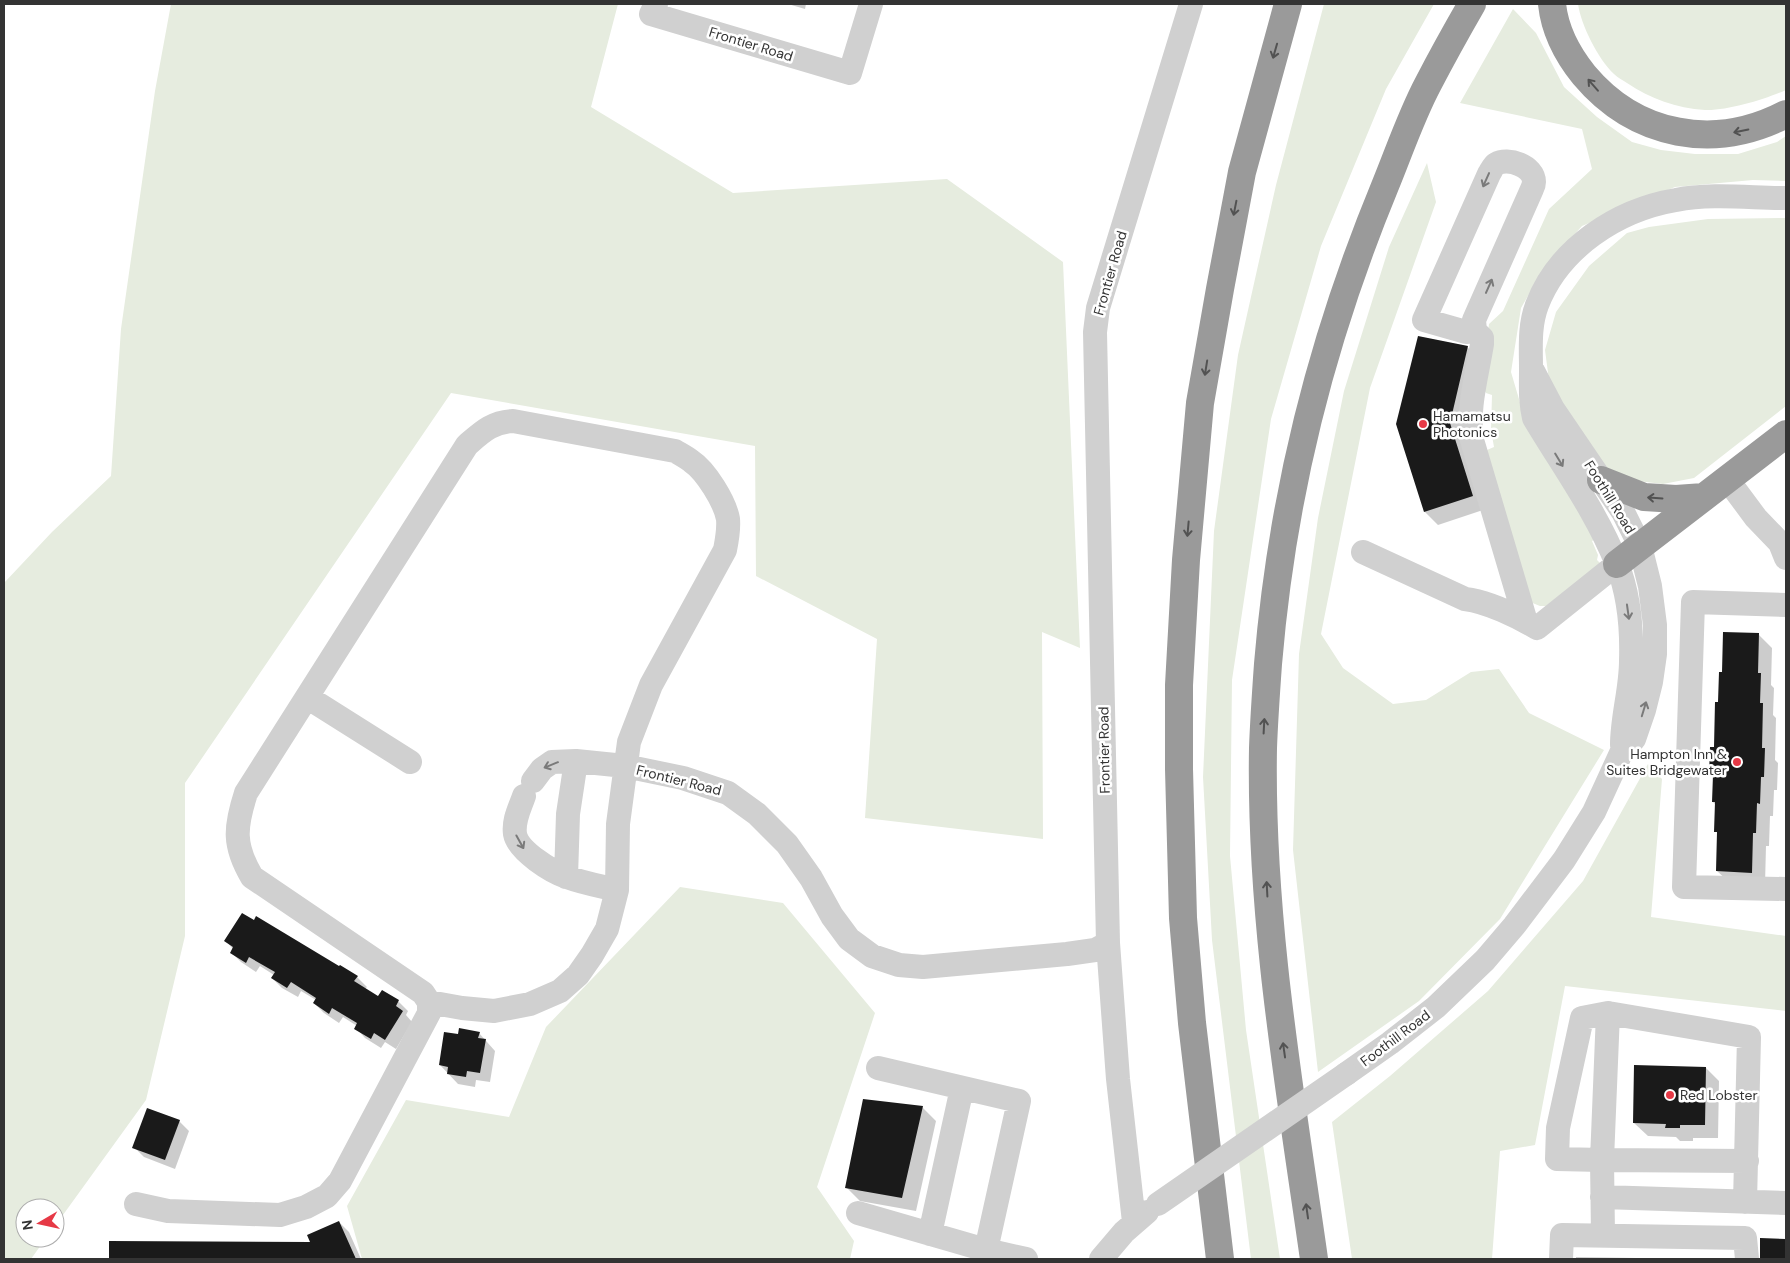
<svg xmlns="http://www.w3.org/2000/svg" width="1790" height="1263" font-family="'DM Sans',sans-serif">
<rect width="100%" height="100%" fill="#fff"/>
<path fill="#e6ecdf" d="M171,4H618L591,107L733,193L947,179L1063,262L1080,648L1042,632L1043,839L865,818L877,639L756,576L755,446L451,393L185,783V936L146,1100L55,1226V1208H25V1238H46L31,1259H4V583L52,532L111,476L121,329L155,91Z
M1324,4H1434L1386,89L1321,246L1271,419L1232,680L1230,856L1246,1030L1280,1259H1251L1212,940L1203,777L1214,531L1238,355L1276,185Z
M1578,4H1786V90C1766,99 1727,111 1705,110C1676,108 1651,99 1627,83C1623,80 1618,78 1614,74C1598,59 1581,25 1578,4Z
M1513,9L1536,33L1564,87L1597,117L1632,142L1661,150L1695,154H1738L1777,142L1786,136V181L1753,180L1675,187L1582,226L1544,268L1521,308L1511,372L1521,406L1597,538L1592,541L1598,555L1597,560L1601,564L1546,606H1540L1530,602L1487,450L1494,447L1491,430L1492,395L1486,393L1481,385L1489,324L1503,311L1549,209L1592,169L1582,129L1460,103Z
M1427,163L1436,202L1370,388L1321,634L1343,668L1393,704L1426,700L1471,672L1499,669L1529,713L1604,750L1500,919L1419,1001L1318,1072L1293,850L1299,654L1318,518L1344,391L1389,247Z
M1786,218V406L1694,478L1663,484L1629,480L1601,467L1550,388L1545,350L1556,312L1589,266L1627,233L1649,227L1708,219Z
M1648,764L1662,779L1651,917L1786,936V1011L1565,986L1535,1145L1500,1151L1492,1259H1352L1332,1122L1390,1076L1488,991L1583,881Z
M680,887L783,903L875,1013L817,1187L854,1241L850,1259H362L347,1206L406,1100L509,1117L546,1027Z"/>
<path fill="#0003" d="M788,4H806L805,9Z
M1467,347L1481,360L1463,437L1486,509L1438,525L1425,512Z
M1759,635L1772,648L1771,685L1774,688L1773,715L1776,718L1775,760L1778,763L1777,790H1774L1773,816H1770L1769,846H1766L1765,885L1731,884L1717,871L1718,834L1716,831V805L1713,802L1714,778L1710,775L1715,748L1723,673Z
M226,941L357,977L367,987L365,989L379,998L398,1001L408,1011L406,1015L412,1022L396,1049L385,1042L381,1048L365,1038L356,1028L357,1026L343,1017L339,1023L324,1013L314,1003L316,1000L301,991L298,997L282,988L272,978L274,975L260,966L256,972L241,962L231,952L233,949Z
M479,1033L495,1051L490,1082L476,1080L475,1087L458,1084L440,1065L459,1036Z
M1706,1068L1719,1081L1718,1138H1693V1141H1680L1676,1137L1648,1136L1634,1123Z
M922,1107L936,1121L916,1211L860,1201L846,1187Z
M179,1121L189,1131L175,1169L144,1157L134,1147Z
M339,1222L349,1232L361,1259H319L309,1236Z
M110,1242L315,1253V1259H111Z
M1576,1257L1697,1259H1576Z"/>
<path fill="#1a1a1a" d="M1418,336L1468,346L1450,423L1473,496L1424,512L1396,424Z
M1723,632L1759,633L1758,673H1761L1760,703H1763L1762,748H1765L1764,777H1761L1760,804L1757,803L1756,833H1753L1752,873L1716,871L1717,832H1714L1715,802H1712L1713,775H1709L1710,747H1714L1715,702H1718L1719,672H1722Z
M242,913L254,920L256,916L339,966L340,965L358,976L354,981L378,996L382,990L399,1000L396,1006L403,1011L385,1040L374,1033L371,1039L354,1029L357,1023L332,1008L329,1014L313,1003L316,998L291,982L287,988L271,978L275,972L249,957L246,963L230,953L233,947L224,941Z
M459,1028L480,1032L478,1038L486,1039L480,1073L467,1071L466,1077L447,1074L448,1067L439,1065L444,1032L458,1034Z
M1634,1065L1706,1067L1705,1125H1680V1128H1665L1666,1124L1633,1123Z
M863,1099L923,1106L902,1198L845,1188Z
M147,1108L180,1120L165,1160L132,1148Z
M339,1221L356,1259H109V1241L310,1242L307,1235Z
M1760,1238L1786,1239V1259H1760Z"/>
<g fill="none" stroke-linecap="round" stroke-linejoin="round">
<path stroke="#d0d0d0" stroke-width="24" d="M656,4L651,14L850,73L871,4
M1475,331L1466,332L1424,320L1489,174C1491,171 1493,166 1496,164C1508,157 1534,166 1534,182C1534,184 1533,187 1532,189L1474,320L1475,331L1482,338V344C1477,376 1467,408 1472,440L1526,622
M1727,479L1756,518L1780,543L1786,558
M1363,552L1465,599C1488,602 1517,616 1537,628L1617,564
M1786,605L1693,602L1684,887L1786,889
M307,697L410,762
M1622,745C1622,717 1631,689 1631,661C1632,629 1629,594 1617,564C1597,513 1562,465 1534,418C1530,400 1531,388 1531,369C1531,348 1529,326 1537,305C1559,248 1617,210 1676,200C1712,193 1750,198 1786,198
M533,781L542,769L552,762L576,761L625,766L683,778L728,793L757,814L787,844L811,878L832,916L849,939L872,956L899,965L923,967L1067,954L1095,950L1108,943L1095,332L1098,308L1191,4
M524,796C520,808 513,820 515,834C518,851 552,872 567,877C583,883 600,886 617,890
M566,877L568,814L576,761
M1108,943L1118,1079L1134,1222
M1608,1013L1602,1160L1747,1161
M878,1068L1019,1101L986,1250L1026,1259
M1346,1074L1390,1043L1436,1007L1485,960L1514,926L1564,860L1594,812L1622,751L1634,739L1644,710L1651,682L1655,654V625L1650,586L1640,546L1623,512L1553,409L1531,367
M1602,1197L1786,1203
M136,1204L168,1211L280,1215L306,1207L327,1196L340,1181L429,1013V1002L423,993L252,877C233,845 235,827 246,793L467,445C482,432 492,422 513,421L675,451C680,454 686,457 691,461C706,471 725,502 728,519C729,530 727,540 725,550L651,685L629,742L618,824L617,890L607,929L592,955L578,975L560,991L530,1004L494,1011L462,1008L429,1002
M858,1213L986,1250
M930,1234L962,1088
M1603,1235L1602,1160L1557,1159L1558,1128L1582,1018L1608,1013L1749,1037L1745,1202
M1101,1259L1124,1232L1147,1212
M1561,1259L1562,1235L1745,1238L1747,1259"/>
<path stroke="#9a9a9a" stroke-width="28" d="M1552,4C1555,32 1567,54 1584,75C1636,137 1715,151 1786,114
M1601,480L1644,497L1676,499L1704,497
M1617,564L1786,434
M1220,1259L1192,1023L1183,918L1179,769V685L1186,560L1200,403L1220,289L1242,172L1288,4
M1314,1259C1290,1090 1260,920 1263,748C1264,720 1266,692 1268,664C1282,496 1321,341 1385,186C1399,152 1411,116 1428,84C1442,57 1457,30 1472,4"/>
<path stroke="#d0d0d0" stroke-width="24" d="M1158,1204L1346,1074"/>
</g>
<defs><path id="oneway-shaft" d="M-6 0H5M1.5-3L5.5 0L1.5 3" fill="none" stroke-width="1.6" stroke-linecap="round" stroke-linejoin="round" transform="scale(1.25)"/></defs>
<g stroke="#525252">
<use href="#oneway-shaft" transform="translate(1275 51) rotate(106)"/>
<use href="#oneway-shaft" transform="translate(1593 85) rotate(-131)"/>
<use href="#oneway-shaft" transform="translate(1741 131) rotate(168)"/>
<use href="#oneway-shaft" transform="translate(1235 208) rotate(101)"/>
<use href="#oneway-shaft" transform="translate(1206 368) rotate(99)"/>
<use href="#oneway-shaft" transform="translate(1655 498) rotate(-176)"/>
<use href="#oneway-shaft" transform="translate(1188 529) rotate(95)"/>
<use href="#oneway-shaft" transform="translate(1264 726) rotate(-87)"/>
<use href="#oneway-shaft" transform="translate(1267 889) rotate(-93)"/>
<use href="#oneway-shaft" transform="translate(1284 1050) rotate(-98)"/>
<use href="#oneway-shaft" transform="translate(1307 1211) rotate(-98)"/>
</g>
<g stroke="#7a7a7a">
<use href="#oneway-shaft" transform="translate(1486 180) rotate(114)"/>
<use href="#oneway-shaft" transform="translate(1489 286) rotate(-66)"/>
<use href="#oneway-shaft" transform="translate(1559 460) rotate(59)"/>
<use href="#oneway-shaft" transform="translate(1628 612) rotate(82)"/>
<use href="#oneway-shaft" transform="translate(1644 709) rotate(-73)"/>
<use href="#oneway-shaft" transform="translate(551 765) rotate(158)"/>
<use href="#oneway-shaft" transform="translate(520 842) rotate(61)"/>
</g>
<g fill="#e63946" stroke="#fff" stroke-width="2">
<circle cx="1423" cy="424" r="5"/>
<circle cx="1737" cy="762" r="5"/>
<circle cx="1670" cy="1095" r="5"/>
</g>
<g text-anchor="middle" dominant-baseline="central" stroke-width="5" stroke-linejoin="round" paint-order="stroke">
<g font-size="14" fill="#333" stroke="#fff">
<text transform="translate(751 44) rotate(17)">Frontier Road</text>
<text transform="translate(1110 273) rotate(-74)">Frontier Road</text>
<text transform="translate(1610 497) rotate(58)">Foothill Road</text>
<text transform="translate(1104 750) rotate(-91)">Frontier Road</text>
<text transform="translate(679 780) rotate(14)">Frontier Road</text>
<text transform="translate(1395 1038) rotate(-37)">Foothill Road</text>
</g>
<g font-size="14" fill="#333" stroke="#fff" text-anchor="start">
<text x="1433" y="416">Hamamatsu<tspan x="1433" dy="16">Photonics</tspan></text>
<text x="1727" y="754" text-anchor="end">Hampton Inn &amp;<tspan x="1727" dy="16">Suites Bridgewater</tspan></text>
<text x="1680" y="1095">Red Lobster</text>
</g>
</g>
<rect width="1790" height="1263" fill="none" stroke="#333333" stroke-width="10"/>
<g transform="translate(40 1223) rotate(261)"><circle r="24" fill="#ffffff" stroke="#adadad"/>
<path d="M0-4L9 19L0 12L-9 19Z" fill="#e63946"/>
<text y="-8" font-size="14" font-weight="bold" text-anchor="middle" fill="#333333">N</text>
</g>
</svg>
